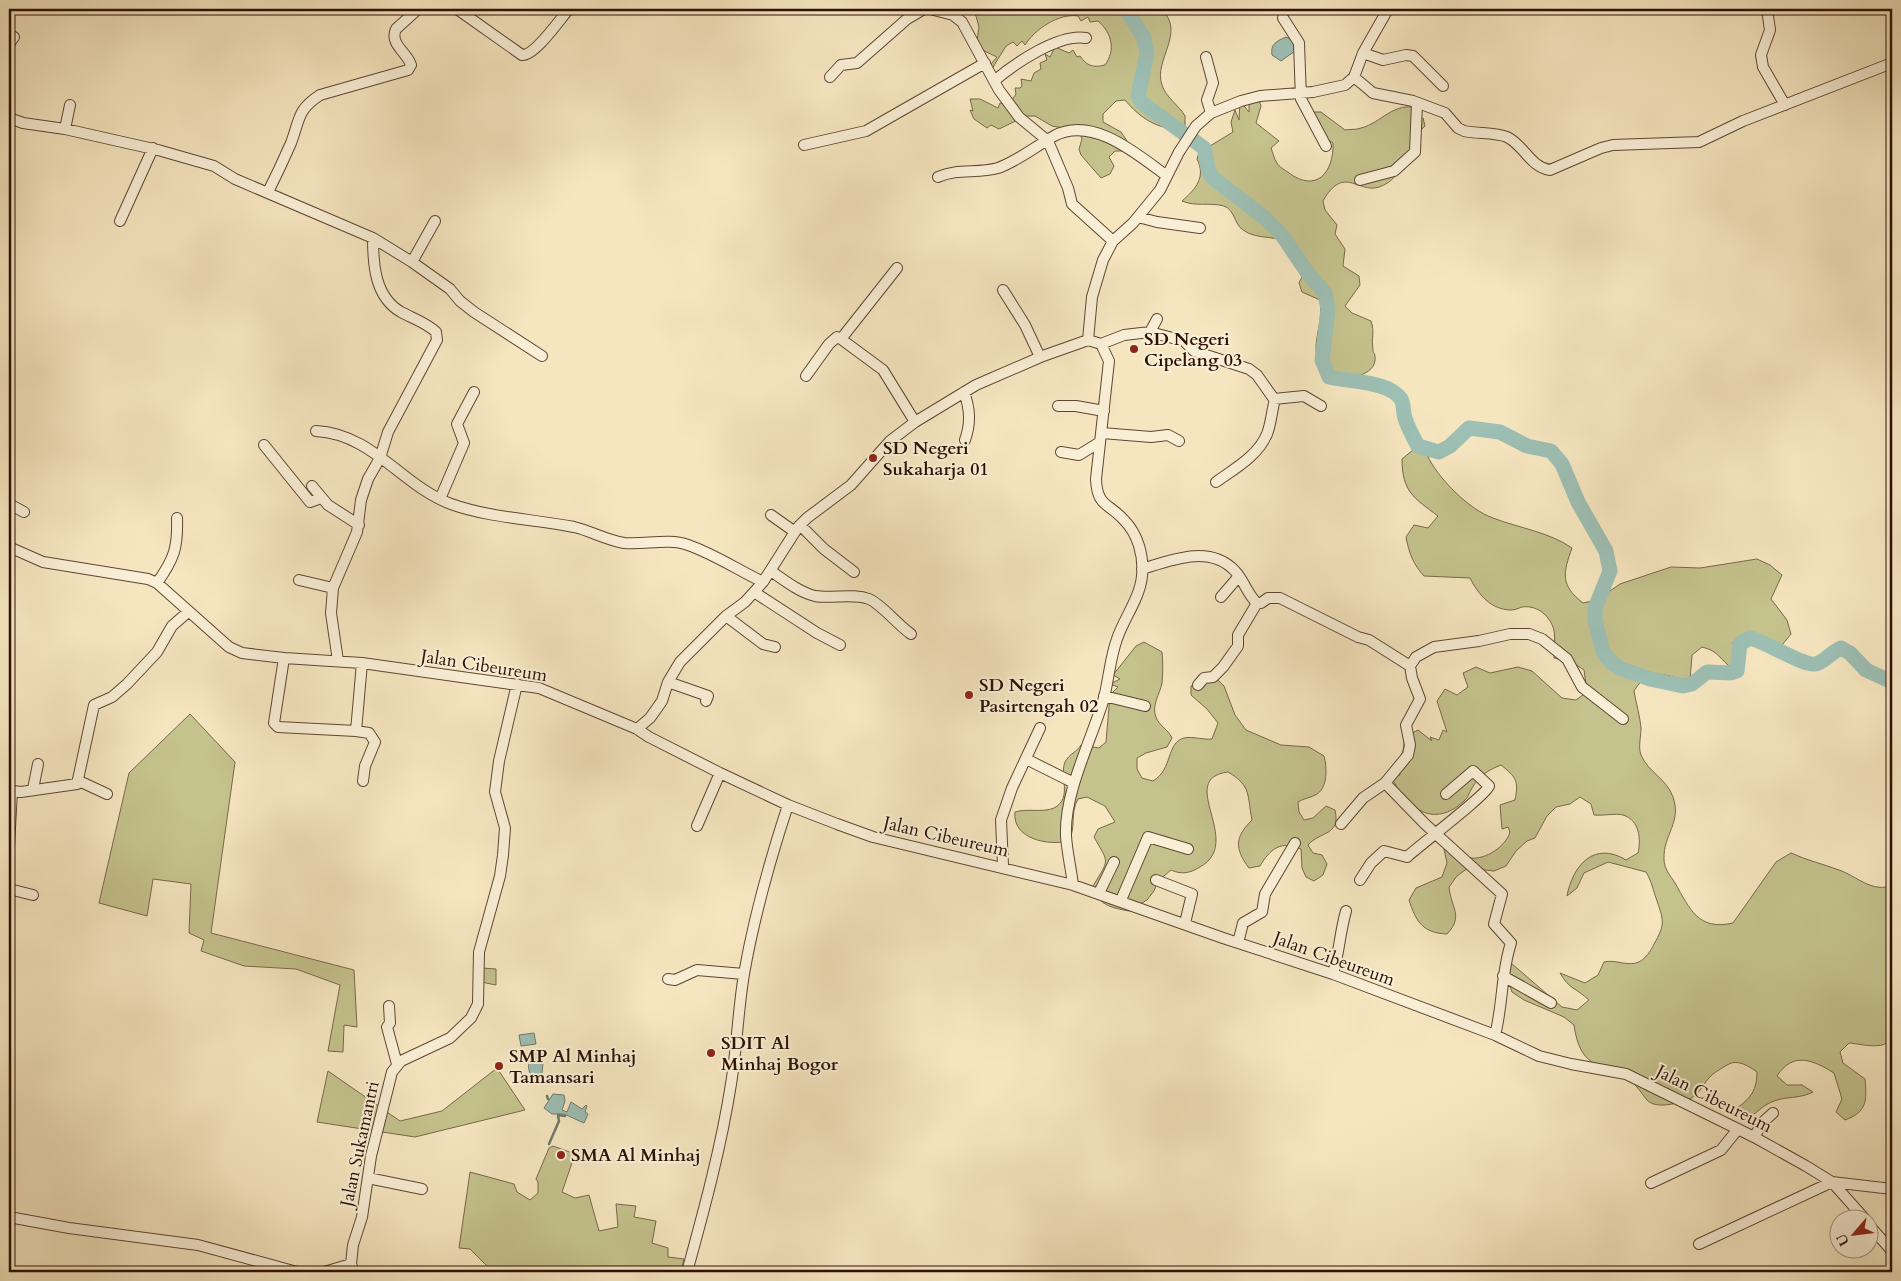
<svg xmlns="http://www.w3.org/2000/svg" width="1901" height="1281" font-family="Cardo,serif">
<rect width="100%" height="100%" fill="#f6e6c0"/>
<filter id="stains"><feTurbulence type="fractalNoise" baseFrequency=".004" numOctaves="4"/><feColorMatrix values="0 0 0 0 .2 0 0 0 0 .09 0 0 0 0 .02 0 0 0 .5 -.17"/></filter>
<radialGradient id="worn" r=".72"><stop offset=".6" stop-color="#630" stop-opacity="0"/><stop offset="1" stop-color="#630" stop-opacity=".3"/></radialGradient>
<path fill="#c4c28d" stroke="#786948" d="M974,9H1161C1187,32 1153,60 1162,85C1166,98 1179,105 1185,116V126L1181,130C1156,128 1141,119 1125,100L1116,101L1103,114V122L1121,132L1127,141L1124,151H1115L1109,157L1114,166L1110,174L1101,178L1081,155L1079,149L1082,139L1080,134L1069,129L1052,126L1035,116H1026L999,129L991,125L987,128L974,119L970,110L973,111L970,99H980L998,108L1000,103L1008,106L1016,94L1015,88H1020L1022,86L1021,79L1031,81L1034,73L1041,69L1040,63L1047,60L1045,54L1050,57L1055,47L1069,53L1073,50L1077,57L1080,56C1087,66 1093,68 1105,65C1116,50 1112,33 1098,21L1090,22L1088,17L1081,21L1078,16C1059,13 1035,29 1025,45L1022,41L1017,46L1013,42L1006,46L990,72V65L997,57L976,47L979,27Z
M1249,96H1258L1261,106L1256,123L1279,141L1271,148C1273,153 1274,159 1277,163C1279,167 1285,170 1289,173C1316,193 1334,173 1333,143L1317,132L1313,112H1321L1345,130C1350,129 1356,130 1361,128C1382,123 1394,100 1419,109L1421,118H1423L1425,126L1418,133C1418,145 1413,151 1406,161C1399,172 1392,183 1379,187C1358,194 1344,164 1323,201L1325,210L1337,225L1335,234L1345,249L1343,266L1359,276L1360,285L1345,306L1352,313L1371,321C1375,332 1371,338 1373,349C1373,355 1374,350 1375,356C1378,377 1344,380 1331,378C1302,351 1325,332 1320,300L1302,292L1299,283L1304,273C1300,264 1296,252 1290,245C1280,234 1258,241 1243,230C1234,224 1235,210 1224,206C1209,202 1196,207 1182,201C1196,189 1206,177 1197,159L1200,149L1210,146L1233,132L1231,122L1235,110L1239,120L1240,101L1249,112Z
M1413,450L1427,455C1438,478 1468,509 1493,518C1519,528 1549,532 1572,548C1563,573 1560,585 1583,603L1597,600L1620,584L1671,567L1700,568L1757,559L1770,565L1782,575L1771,599L1787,620L1791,634L1782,645C1760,636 1756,628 1733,642L1735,655L1733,669C1719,659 1719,651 1702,647L1692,655L1690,680C1665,678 1651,663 1634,691C1636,703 1640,716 1641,728C1641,737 1638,747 1641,755C1648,772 1667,779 1673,797C1682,822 1663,835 1664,859C1664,869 1670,875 1675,883C1690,909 1698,931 1733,923L1776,862L1791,853C1806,860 1823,864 1839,870C1855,875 1873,894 1892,885V1004L1890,1006C1889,1015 1892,1020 1892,1029C1894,1054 1864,1044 1849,1043L1840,1052L1843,1063L1865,1079C1867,1101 1867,1112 1845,1120L1836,1112L1842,1099L1834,1073C1813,1060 1793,1051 1777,1076L1787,1085H1802L1813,1092C1799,1099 1788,1096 1774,1101C1762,1105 1756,1115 1744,1120L1737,1108C1751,1098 1757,1090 1757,1072C1750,1067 1738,1059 1729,1064C1725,1066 1717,1071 1713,1074C1703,1082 1700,1096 1687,1100C1676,1104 1655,1109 1647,1100C1641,1093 1637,1085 1629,1080C1597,1063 1580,1067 1574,1025L1564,1017L1524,1000L1512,992L1507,978L1511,963L1562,1007L1577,1010L1589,1000C1576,988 1569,989 1560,973L1585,983L1598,975L1604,962C1616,959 1627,967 1639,962C1645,959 1651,951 1654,944C1665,925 1664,921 1657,901C1653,890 1652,882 1646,872L1608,862L1584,873L1577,888L1567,896C1573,864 1595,841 1626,860L1638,853C1641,840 1640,820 1623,815C1616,813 1602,816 1594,815L1591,804L1580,797L1570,804L1556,807L1547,816L1535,838L1527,841L1516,851L1506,866L1494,871L1468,868L1457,876L1449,887C1451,908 1464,916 1447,934C1423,933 1416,922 1409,900L1416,888L1442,877L1447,863L1444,849C1452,852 1462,857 1470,858C1486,860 1506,846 1510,832L1508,827L1502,829L1500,805L1515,800C1519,781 1516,777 1501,765C1488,770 1479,776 1472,788C1469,793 1468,798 1464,801C1434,829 1407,809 1392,778L1400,775L1397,764L1403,751L1405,737L1418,730L1432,741L1430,737L1439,740L1443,730L1447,732L1437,701L1445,689L1457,695L1468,687L1463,673L1476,667L1490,673L1518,667L1532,671L1562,698L1576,700L1587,692L1584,670L1572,662L1554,658C1554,649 1556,635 1553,627C1548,614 1536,605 1522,607C1519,608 1515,610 1511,610C1491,610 1478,594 1470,578L1424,576C1413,564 1409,553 1406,537L1414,525L1428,528L1438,516C1414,498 1402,492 1402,459Z
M1144,642L1162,652C1163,662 1163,673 1162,683C1160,694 1151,706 1156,717C1159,726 1168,729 1172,738L1167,747L1146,753L1137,758V769L1142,778L1153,781C1173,769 1166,743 1184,738C1192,736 1203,740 1212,739L1218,723L1207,709L1191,695V686L1199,681L1217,679L1224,686L1235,715L1246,730L1281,745L1309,747L1324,756C1327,767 1328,787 1317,794C1311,798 1304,798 1298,802L1299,812L1304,820L1313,818L1326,806L1335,810C1341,836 1320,831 1308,845L1313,853L1322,855L1327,864L1323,875L1314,881L1306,877L1302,868L1301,849C1281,840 1270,849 1260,866L1249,868C1234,848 1235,837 1252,820C1247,796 1252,786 1228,772C1175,779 1245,842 1200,867C1190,873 1182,875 1171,870L1158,881L1154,891L1147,900L1129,911C1112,908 1097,905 1093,886C1110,858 1109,864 1094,837L1098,829L1115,822L1105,806L1087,797L1078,799C1070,813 1076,828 1069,841C1048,846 1012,839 1015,812C1028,808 1042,813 1054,808C1073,798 1059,777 1065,762C1069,754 1077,752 1081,745L1099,748L1106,742L1110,695L1118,687L1110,684L1120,679L1113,675L1136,646Z
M190,714L235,762L211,933L354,970L357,1027L344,1025L343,1052L328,1051L340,985L296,969L244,966L201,951L204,940L189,933L191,884L153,879L147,916L99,903L129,773Z
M482,968L496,969V985L481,982Z
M497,1068L525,1110L415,1137L317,1122L328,1071L400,1121L442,1111Z
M553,1146L575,1154L562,1192L575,1198L589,1195L599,1231L618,1227L616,1204L636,1206L634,1217L656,1221L652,1243L668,1248V1257L684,1259L681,1272H489V1268L470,1249L459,1248L470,1172L514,1184L517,1192L530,1200L538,1193V1182L536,1179L549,1148Z"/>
<path fill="#9dbfb4" stroke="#70796e" d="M1286,37L1294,41L1295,51L1281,61L1272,55C1270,44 1277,41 1286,37Z
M534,1033L536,1044L521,1046L519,1035Z
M537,1050L540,1052L543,1062L542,1073L536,1078C526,1074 528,1063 531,1054Z
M553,1094L564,1095L565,1101L562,1110L567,1112L571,1102L582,1109L586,1105L587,1106L585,1112L588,1114L584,1123L564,1114H552L544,1108Z"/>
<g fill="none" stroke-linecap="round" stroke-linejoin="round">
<path stroke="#70796e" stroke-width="2.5" d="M547,1096L548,1099
M549,1144L559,1121L558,1115L565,1116"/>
<path stroke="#9dbfb4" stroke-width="15" d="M1126,9L1144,38L1147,54L1138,96L1142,103L1204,148L1209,173L1213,178L1265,218L1282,235L1307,272L1325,293L1328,309L1322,360L1329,377C1350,382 1389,381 1401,399C1404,404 1403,413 1405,418C1408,428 1413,437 1418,446L1439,452L1450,446L1469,428L1500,432L1527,446L1551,451L1562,464L1578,502L1606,551L1610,571L1595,608V620L1603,652L1611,662L1619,668L1650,679L1683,686L1692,684L1707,672L1731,673L1737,671L1740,644L1750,638C1766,642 1804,666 1815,664C1824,663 1831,652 1841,648L1850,653L1866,670L1892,682"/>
<g stroke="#5f4633" stroke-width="12">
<path id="minor" d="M457,9L522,55C535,56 560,19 569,9
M930,9L953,15L962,22L999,90L1019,117L1048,141L1068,188L1072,204L1113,241
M1767,9L1770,30L1761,55L1763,67L1785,105
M1283,18L1299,43L1301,99L1326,146
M9,44L14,37
M1363,53L1383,60L1406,55L1413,56L1443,86
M1206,57L1213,83L1207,100L1211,113
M830,77L841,65L857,63L907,19L924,9
M1354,77L1373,93L1413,101L1445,113L1458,128L1464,131C1478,134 1495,132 1507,137C1524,145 1530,167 1550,170L1601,148L1613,145L1699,142L1743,121L1892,63
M994,81C1014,64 1059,33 1086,38
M9,118L23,123L65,129L158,150L214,166L235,179L373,238C373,265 375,297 401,312C412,318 427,323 436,332L437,340L388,432L380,458L368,479L361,500L357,532L333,588L331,613L338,661
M65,129L70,105
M804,145L866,131L985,63
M938,177C958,168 977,174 998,168C1018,161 1036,146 1054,136C1093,115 1138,155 1167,176
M1360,180L1394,171L1415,152L1417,103
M268,192C276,176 284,159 291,143C300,119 297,110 320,95L408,70L411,65C407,52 389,44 396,29L418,9
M1138,217L1157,222L1200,228
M120,221L153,148
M373,238L412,262L435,221
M412,262L450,289L460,301L474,312L542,356
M897,268L841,339L883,370L915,422
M1003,290L1025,325L1040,357
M1150,332L1184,341L1194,351L1249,369L1257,375L1274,399L1304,396L1321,406
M1101,344L1124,335L1150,332L1157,319
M806,376L829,344L837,337L841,339
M964,392C970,409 971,423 965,440
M1058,406H1076L1104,411
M316,431C373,434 402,486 451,504C490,518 533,519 574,527C591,531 606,540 624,543C645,545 668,538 688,545C714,554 738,570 763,582
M1102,433L1151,437L1168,435L1179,441
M264,445L310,502L321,498
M1061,452L1079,455L1100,442
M1216,482C1234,469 1258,456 1267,434C1271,424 1272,410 1275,399
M312,486L328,505L359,525
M440,499L464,443L457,424L474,392
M9,504L24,512
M771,515L795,532
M800,525L824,549L854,572
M9,547L43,562L148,579L157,583L229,647L242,653L284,658L362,663L539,688L637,729L649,737L720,773L788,805L837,824L873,837L1073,885L1223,938L1333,974L1495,1035L1539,1056L1571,1064L1626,1074L1754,1137L1806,1166L1832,1182L1864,1218
M1142,569C1171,560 1210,544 1235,571C1244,580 1247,594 1257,603H1261L1268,598H1280L1358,637L1369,640L1410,666L1416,657L1434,647L1479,641L1510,634H1529L1542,639L1567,659L1582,687L1623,719
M771,571C784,580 799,592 815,596C832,599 853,593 869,599C880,603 898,625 911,634
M299,580L333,588
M157,583C174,559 178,548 177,518
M754,592L817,633L840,645
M1221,597L1239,576
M726,616L763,644L775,647
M284,658L274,723L278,727L356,731L362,663
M668,682L708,696L706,701
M1198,685L1204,678L1213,677L1223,667L1238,646V635L1257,603
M1104,696L1145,706
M637,729L650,718L662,701L668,682L680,662L726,616L745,602L763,582L798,527L807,518L851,485L890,441L915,422L976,385L1043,356L1088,340L1092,297L1103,260L1113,241L1133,223L1160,190L1179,152L1196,126L1211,113L1241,101L1260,96L1313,92L1345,85L1354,77L1363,53L1388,9
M356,731L369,733L375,742L365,766L363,781
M1026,759L1074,783
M79,781L107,794
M1385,783L1425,824L1502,894L1494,924L1511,943C1501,973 1503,1005 1495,1035
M33,789L38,764
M1341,824L1363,798L1385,783L1408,755L1410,745L1406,725L1420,699L1412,678L1410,666
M697,826L720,773
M9,846L12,791L21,792L77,784L94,705L112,697L127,684L157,652L172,626L188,612
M1003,866L1001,820L1012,788L1040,728
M1156,880L1192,894L1185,923
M1360,880L1371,863L1384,851L1407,857C1420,845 1486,795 1489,786L1473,771L1446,794
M1073,885C1071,868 1067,852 1066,836C1064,792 1092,739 1104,698C1109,678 1110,658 1117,639C1124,618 1140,598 1142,576C1144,556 1138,534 1124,520C1109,503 1097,507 1096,479L1109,361L1101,344L1088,340
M9,889L33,895
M1099,893L1114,862
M1121,900L1148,837L1188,849
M1238,943L1243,923L1262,912L1265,894L1295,843
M1333,974C1339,953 1340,932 1346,911
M1503,976L1551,1003
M668,979L675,980L697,970L744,974
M389,1006L390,1023L387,1027L397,1064
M1754,1137L1763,1122L1773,1113
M368,1178L422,1189
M1651,1183L1721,1150L1738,1129
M9,1217L69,1228L198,1245L297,1272
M1868,1224L1892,1251
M1699,1244L1832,1182L1892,1189
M324,1272L351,1264
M354,1272L351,1264L353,1245L362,1217L371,1156L392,1072L401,1061L450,1038L471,1018L478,1004L479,952L500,876L503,855L505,828L495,792L499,761L517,684
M687,1272C704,1210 721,1148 731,1084C737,1047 738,1010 744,974C754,917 770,860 788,805"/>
</g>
<use href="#minor" stroke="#f9efd6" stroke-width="10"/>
</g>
<g fill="#8f2418" stroke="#f9efd6" stroke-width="2">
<circle cx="1134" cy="349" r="5"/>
<circle cx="873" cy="458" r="5"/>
<circle cx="969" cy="695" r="5"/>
<circle cx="711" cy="1053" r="5"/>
<circle cx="499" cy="1066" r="5"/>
<circle cx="561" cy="1155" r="5"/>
</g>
<g text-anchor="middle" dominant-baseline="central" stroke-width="4" stroke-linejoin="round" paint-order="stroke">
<g font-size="18" font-weight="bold" fill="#2d1004" stroke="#f9efd6" text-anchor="start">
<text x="1144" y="339">SD Negeri<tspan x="1144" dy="21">Cipelang 03</tspan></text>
<text x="883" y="448">SD Negeri<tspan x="883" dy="21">Sukaharja 01</tspan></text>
<text x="979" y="685">SD Negeri<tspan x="979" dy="21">Pasirtengah 02</tspan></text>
<text x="721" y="1043">SDIT Al<tspan x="721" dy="21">Minhaj Bogor</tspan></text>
<text x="509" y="1056">SMP Al Minhaj<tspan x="509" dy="21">Tamansari</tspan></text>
<text x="571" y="1155">SMA Al Minhaj</text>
</g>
<g font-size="18" fill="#2d1004" stroke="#f9efd6">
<text transform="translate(484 666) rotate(9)">Jalan Cibeureum</text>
<text transform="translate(946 837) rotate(13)">Jalan Cibeureum</text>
<text transform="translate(1334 959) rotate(20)">Jalan Cibeureum</text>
<text transform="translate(1714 1099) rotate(27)">Jalan Cibeureum</text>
<text transform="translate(360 1144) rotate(-78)">Jalan Sukamantri</text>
</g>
</g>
<rect width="1901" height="1281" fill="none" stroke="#f6e6c0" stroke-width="30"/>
<rect x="10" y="10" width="1881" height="1261" fill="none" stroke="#2d1004" stroke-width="2.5"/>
<rect x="15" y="15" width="1871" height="1251" fill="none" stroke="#2d1004"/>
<g transform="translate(1854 1234) rotate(242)"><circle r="24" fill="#f9efd6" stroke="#a79682"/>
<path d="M0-4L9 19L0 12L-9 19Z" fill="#8f2418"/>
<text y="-8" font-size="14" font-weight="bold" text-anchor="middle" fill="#2d1004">U</text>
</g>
<rect width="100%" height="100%" filter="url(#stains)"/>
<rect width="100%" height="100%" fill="url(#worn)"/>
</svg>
